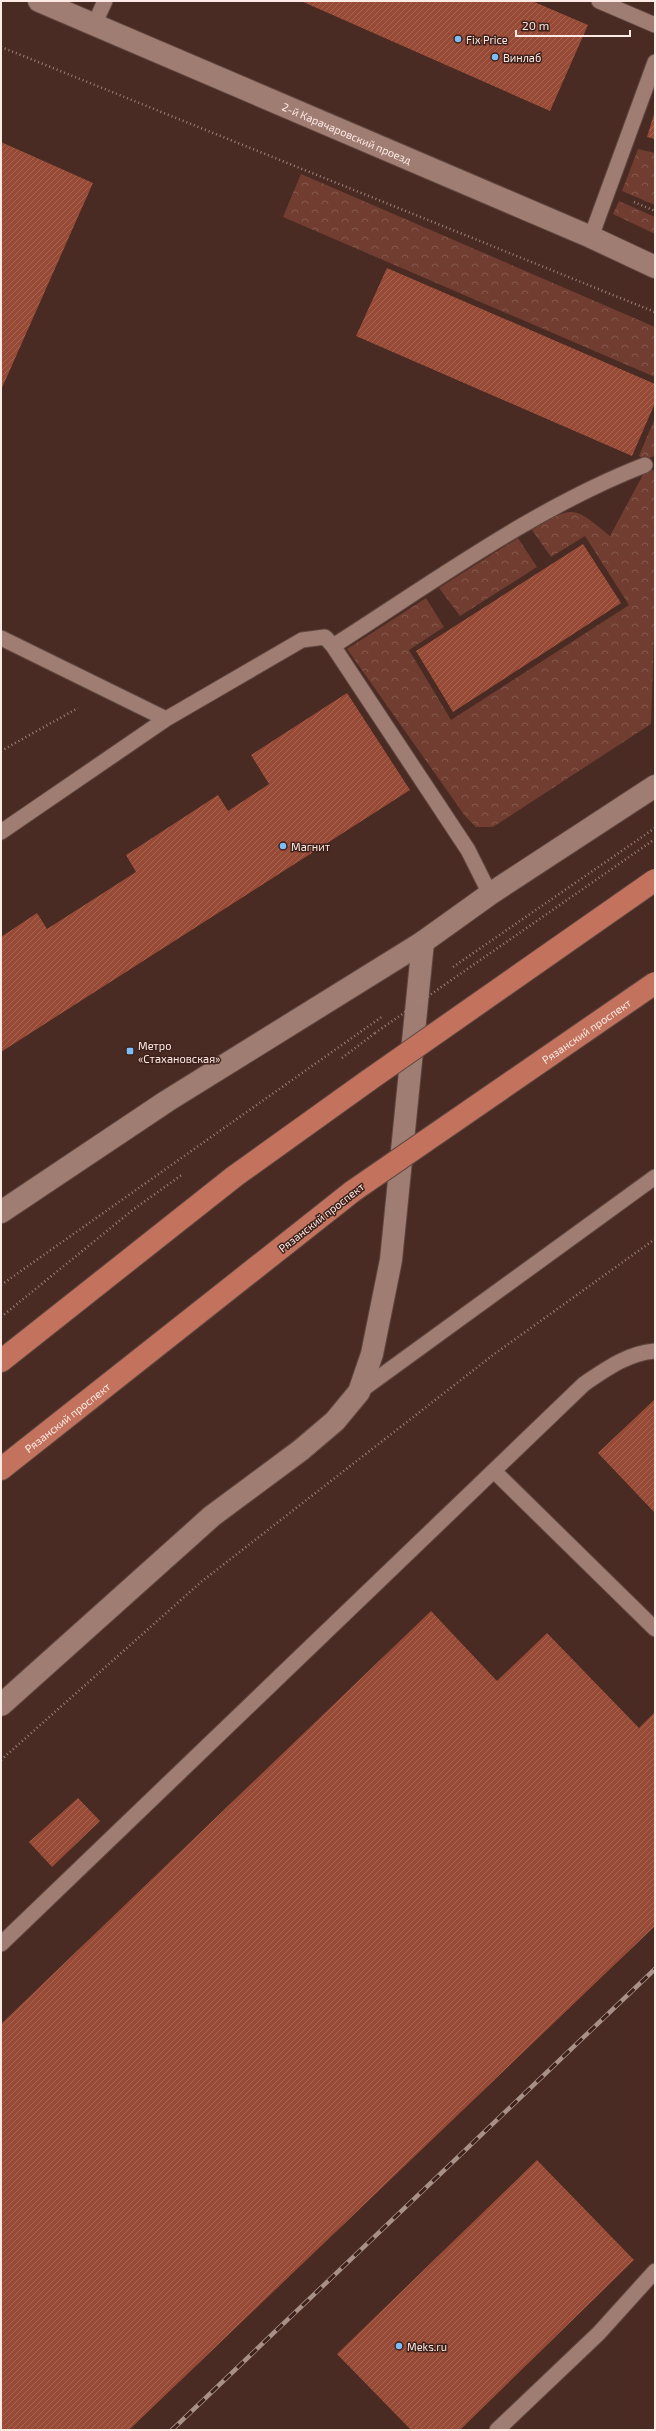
<svg xmlns="http://www.w3.org/2000/svg" width="656" height="2431" font-family="'Exo 2',sans-serif">
<defs>
<pattern id="forest-crowns" width="20" height="18" patternUnits="userSpaceOnUse"><rect width="20" height="18" fill="#703d30"/><path d="M2 6a3 3 0 1 1 6 0M12 15a3 3 0 1 1 6 0" fill="none" stroke="#85594e"/></pattern>
<pattern id="building-hatch" width="6" height="6" patternUnits="userSpaceOnUse"><rect width="6" height="6" fill="#974a35"/><path d="M-1 1l2-2M0 6l6-6M5 7l2-2" fill="none" stroke="#a76452"/></pattern>
</defs>
<rect width="100%" height="100%" fill="#492b23"/>
<path fill="url(#forest-crowns)" d="M638,149L655,153V205L622,191Z
M301,174L655,327V377L283,217Z
M619,201L655,217V234L613,214Z
M655,418V456L645,459L639,456Z
M655,470V605L651,724L493,827H476L465,816L347,649L426,598L444,627L409,650L451,720L629,605L585,536L551,557L532,530C573,504 574,506 610,536L645,471Z
M518,538L537,567L460,616L439,588Z"/>
<path fill="url(#building-hatch)" d="M301,1H532L588,25L550,111Z
M655,111V139L647,137Z
M1,142L93,183L1,390Z
M387,268L655,384V403L632,456L356,336Z
M583,544L621,603L453,712L416,651Z
M347,693L410,790L1,1052V937L37,913L47,929L136,872L126,855L218,795L228,811L269,784L251,755Z
M655,1399V1513L598,1453Z
M431,1611L497,1681L547,1633L639,1728L655,1712V1926L129,2430H1V2024Z
M78,1798L100,1821L52,1867L29,1842Z
M537,2160L634,2260L460,2430H411L337,2354Z"/>
<g fill="none" stroke-linecap="round" stroke-linejoin="round">
<g stroke="#604740" stroke-width="17">
<path id="lane" d="M599,1L655,25
M94,25L105,1
M591,237L655,62
M1,638L166,719
M333,646C432,583 536,507 645,465
M1,832L166,719L302,640L325,637L333,646L468,850L490,894
M359,1392L655,1177
M494,1471L655,1629
M1,1944L584,1384C606,1369 628,1353 655,1351
M497,2430L599,2333L655,2271"/>
</g>
<g stroke="#604740" stroke-width="24">
<g id="street">
<path id="s1" d="M39,1L591,237L655,267"/>
<path d="M423,942L490,894L655,786"/>
</g>
</g>
<g stroke="#604740" stroke-width="24">
<path id="secondary" d="M1,1212L167,1101L423,942
M1,1705L212,1516L301,1450L335,1421L359,1392L372,1354L391,1260L423,942"/>
</g>
<g stroke="#604740" stroke-width="24">
<g id="primary">
<path d="M1,1361L235,1176L369,1080"/>
<path id="s2" d="M1,1469L353,1191"/>
</g>
</g>
<path stroke="#9d837c" stroke-width="2.5" stroke-dasharray="1 3" stroke-linecap="butt" d="M1,47L655,312
M634,202L655,211
M1,751L78,708
M453,967L655,828
M342,1058L375,1033
M1,1285L383,1016
M1,1317L134,1209L183,1174
M1,1760L201,1582L493,1355L655,1239"/>
<use href="#lane" stroke="#a07d73" stroke-width="15"/>
<use href="#street" stroke="#a07d73" stroke-width="22"/>
<use href="#secondary" stroke="#a07d73" stroke-width="22"/>
<use href="#primary" stroke="#c3735d" stroke-width="22"/>
<g stroke="#a89089" stroke-width="4.5">
<path id="rail" d="M172,2430L655,1969"/>
</g>
<use href="#rail" stroke="#3e211a" stroke-width="3" stroke-dasharray="9" stroke-linecap="butt"/>
<g stroke="#604740" stroke-width="24" stroke-linecap="butt">
<g id="primary-bridge">
<path d="M369,1080L655,880"/>
<path id="s3" d="M353,1191L655,983"/>
</g>
</g>
<path stroke="#9d837c" stroke-width="2.5" stroke-dasharray="1 3" stroke-linecap="butt" d="M375,1033L655,839"/>
<use href="#primary-bridge" stroke="#c3735d" stroke-width="22"/>
</g>
<g fill="#7bbef8" stroke="#3e211a" stroke-width="1.5">
<circle cx="458" cy="39" r="4"/>
<circle cx="495" cy="57" r="4"/>
<circle cx="283" cy="846" r="4"/>
<rect x="126" y="1047" width="8" height="8" rx="2"/>
<circle cx="399" cy="2346" r="4"/>
</g>
<g text-anchor="middle" dominant-baseline="central" stroke-width="3" stroke-linejoin="round" paint-order="stroke">
<g font-size="11" fill="#feeae4" stroke="#3e211a" text-anchor="start">
<text x="466" y="39">Fix Price</text>
<text x="503" y="57">Винлаб</text>
<text x="291" y="846">Магнит</text>
<text x="138" y="1045">Метро<tspan x="138" dy="13">«Стахановская»</tspan></text>
<text x="407" y="2346">Meks.ru</text>
</g>
<g font-size="11" fill="#feeae4" stroke="#3e211a">
<text stroke="none"><textPath href="#s1" startOffset="335">2-й Карачаровский проезд</textPath></text>
<text stroke="none"><textPath href="#s3" startOffset="283">Рязанский проспект</textPath></text>
<text transform="translate(321 1217) rotate(-38)">Рязанский проспект</text>
<text stroke="none"><textPath href="#s2" startOffset="84">Рязанский проспект</textPath></text>
</g>
</g>
<rect width="656" height="2431" fill="none" stroke="#feeae4" stroke-width="4"/>
<path d="M516 30v6h114v-6" fill="none" stroke="#feeae4" stroke-width="2"/>
<text x="522" y="30" font-size="12" fill="#feeae4" stroke="#3e211a" stroke-width="3" paint-order="stroke">20 m</text>
</svg>
